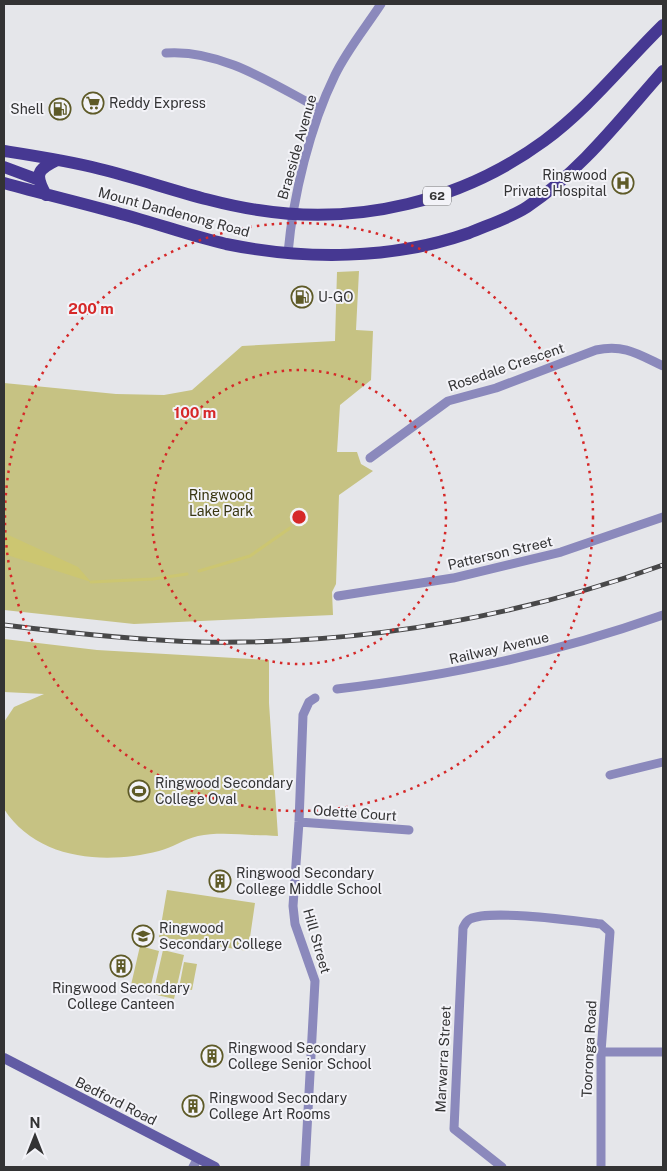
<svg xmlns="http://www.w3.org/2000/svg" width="667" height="1171" font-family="'Public Sans',sans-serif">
<rect width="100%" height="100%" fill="#e5e6ea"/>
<path fill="#c6c283" d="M359,271L356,330L373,331L371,380L340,405L337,452H357L361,464L373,471L339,495L336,584L332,592L333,615L134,624L4,610V383L116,394L164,395L192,390L242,346L335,341L337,272Z
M4,639L97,650L269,660V703L278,836C253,836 221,831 198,836C184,839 172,848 159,851C105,865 37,860 4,809V722L14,707L44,694L4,692Z
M167,890L255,903L248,951L159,937Z
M140,946L159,951L150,989L131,985Z
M163,950L184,955L174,999L153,994Z
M184,962L197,964L192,990L179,988Z"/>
<path fill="#ccc671" d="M4,533L78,567L91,582L4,554Z"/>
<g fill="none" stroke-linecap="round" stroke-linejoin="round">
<path stroke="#ccc671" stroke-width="3" d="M199,571L250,556L290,528
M91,582L153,579L187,574"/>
<path stroke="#8b89bc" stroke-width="9" d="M166,53C221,49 273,84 320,109
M288,253C293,196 310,126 335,75C347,50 366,27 381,4
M370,458L448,401L496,388L596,350C624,344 638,354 663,366
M338,596L453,578L561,552L663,517
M337,689C454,675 552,654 663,615
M610,775L663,762
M299,822L409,830
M601,1052H663
M193,1167L198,1158
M305,1167L315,981L295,924L293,906L299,822L303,715L309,702L315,698
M502,1167L454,1129L463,928C465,924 466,921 470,919C490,909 576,921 601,924L610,932L601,1052V1167"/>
<path stroke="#615ba4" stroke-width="10" d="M4,1058L215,1167"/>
<path stroke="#463892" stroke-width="12" d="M4,151C36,156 69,161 100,169C153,182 204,202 258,210C358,226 462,201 544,141C589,108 624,63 663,25
M4,167L39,180
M4,183C43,194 82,203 121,214C156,223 191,236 226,244C305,260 392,260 469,233C488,225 510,218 527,207C581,171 621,118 663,71
M46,195C35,175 36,170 57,160"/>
<g stroke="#484849" stroke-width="5">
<path id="rail" d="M4,625C69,633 134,640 200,642C358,645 514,618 663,565"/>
</g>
<use href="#rail" stroke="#f3f3f8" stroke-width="3" stroke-dasharray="9" stroke-linecap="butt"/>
</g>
<g fill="none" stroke="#d62828" stroke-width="2.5" stroke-dasharray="2.5 5">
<circle cx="299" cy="517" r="147"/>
<circle cx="299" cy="517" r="294"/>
</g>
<defs>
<g id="supermarket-ring" transform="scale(1.125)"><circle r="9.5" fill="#f3f3f8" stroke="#5e5a27" stroke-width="1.5"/><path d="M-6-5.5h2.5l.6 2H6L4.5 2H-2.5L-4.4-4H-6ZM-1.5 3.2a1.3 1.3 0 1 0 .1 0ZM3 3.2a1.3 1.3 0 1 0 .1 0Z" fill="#5e5a27"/></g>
<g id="fuel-ring" transform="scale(1.125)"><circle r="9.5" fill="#f3f3f8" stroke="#5e5a27" stroke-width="1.5"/><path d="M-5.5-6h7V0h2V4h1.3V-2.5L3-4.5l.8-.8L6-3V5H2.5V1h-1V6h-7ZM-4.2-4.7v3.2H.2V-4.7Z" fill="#5e5a27"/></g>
<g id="hospital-ring" transform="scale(1.125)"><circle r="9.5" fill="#f3f3f8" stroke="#5e5a27" stroke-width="1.5"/><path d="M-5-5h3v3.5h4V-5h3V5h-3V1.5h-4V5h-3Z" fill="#5e5a27"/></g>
<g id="stadium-ring" transform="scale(1.125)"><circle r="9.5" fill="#f3f3f8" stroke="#5e5a27" stroke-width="1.5"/><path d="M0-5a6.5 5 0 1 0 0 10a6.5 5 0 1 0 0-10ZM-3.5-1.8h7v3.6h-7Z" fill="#5e5a27"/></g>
<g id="building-ring" transform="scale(1.125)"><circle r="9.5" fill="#f3f3f8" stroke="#5e5a27" stroke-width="1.5"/><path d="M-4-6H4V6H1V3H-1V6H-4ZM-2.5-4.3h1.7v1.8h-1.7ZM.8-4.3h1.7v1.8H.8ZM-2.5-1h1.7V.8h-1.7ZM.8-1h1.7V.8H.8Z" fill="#5e5a27"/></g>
<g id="school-ring" transform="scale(1.125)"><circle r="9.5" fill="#f3f3f8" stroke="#5e5a27" stroke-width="1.5"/><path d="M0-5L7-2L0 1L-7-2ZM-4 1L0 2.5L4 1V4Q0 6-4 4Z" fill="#5e5a27"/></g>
</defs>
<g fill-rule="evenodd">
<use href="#supermarket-ring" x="93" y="103"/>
<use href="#fuel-ring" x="60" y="109"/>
<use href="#hospital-ring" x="623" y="183"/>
<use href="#fuel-ring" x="302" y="297"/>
<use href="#stadium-ring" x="139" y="791"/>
<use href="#building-ring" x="220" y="881"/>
<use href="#school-ring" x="143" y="936"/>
<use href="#building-ring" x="121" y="966"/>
<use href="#building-ring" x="212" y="1056"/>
<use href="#building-ring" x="193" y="1106"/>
</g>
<g text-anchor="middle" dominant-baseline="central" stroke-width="4" stroke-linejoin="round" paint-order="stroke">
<rect fill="#f3f3f8" stroke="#6d6d6f" stroke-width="1" x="423" y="186.5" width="28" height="19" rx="4"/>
<g font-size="12" font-weight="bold" fill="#333334">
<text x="437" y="196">62</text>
</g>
<g font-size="14" fill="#333334" stroke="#f3f3f8" text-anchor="start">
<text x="109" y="103">Reddy Express</text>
<text x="44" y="109" text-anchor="end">Shell</text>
<text x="607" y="175" text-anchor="end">Ringwood<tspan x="607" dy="16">Private Hospital</tspan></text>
<text x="318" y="297">U-GO</text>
<text x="155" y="783">Ringwood Secondary<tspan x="155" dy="16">College Oval</tspan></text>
<text x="236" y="873">Ringwood Secondary<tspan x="236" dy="16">College Middle School</tspan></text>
<text x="159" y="928">Ringwood<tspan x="159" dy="16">Secondary College</tspan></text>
<text x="121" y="988" text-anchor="middle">Ringwood Secondary<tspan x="121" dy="16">College Canteen</tspan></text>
<text x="228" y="1048">Ringwood Secondary<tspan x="228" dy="16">College Senior School</tspan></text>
<text x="209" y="1098">Ringwood Secondary<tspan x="209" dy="16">College Art Rooms</tspan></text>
</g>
<g font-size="14" fill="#333334" stroke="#f3f3f8">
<text transform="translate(297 147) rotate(-74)">Braeside Avenue</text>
<text transform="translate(174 212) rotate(15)">Mount Dandenong Road</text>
<text transform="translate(506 367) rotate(-19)">Rosedale Crescent</text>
<text transform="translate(500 553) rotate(-13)">Patterson Street</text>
<text transform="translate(499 648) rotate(-13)">Railway Avenue</text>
<text transform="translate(355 813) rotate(4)">Odette Court</text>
<text transform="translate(317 941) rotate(74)">Hill Street</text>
<text transform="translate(589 1049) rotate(-87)">Tooronga Road</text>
<text transform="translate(443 1059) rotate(-87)">Marwarra Street</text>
<text transform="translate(116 1101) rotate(27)">Bedford Road</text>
</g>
<g font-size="14" fill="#393611" stroke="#f3f3f8">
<text x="221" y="495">Ringwood<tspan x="221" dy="16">Lake Park</tspan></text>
</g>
</g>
<circle cx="299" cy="517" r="8" fill="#d62828" stroke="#f3f3f8" stroke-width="2.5"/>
<g font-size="15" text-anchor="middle" font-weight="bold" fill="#d62828" stroke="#f3f3f8" stroke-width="4" stroke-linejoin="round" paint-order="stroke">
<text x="91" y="314">200 m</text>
<text x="195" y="418">100 m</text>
</g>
<rect width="667" height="1171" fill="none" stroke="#333334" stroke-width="10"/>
<g transform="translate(35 1136)" stroke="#f3f3f8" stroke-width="4" paint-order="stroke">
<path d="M0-4L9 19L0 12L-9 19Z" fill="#333334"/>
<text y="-8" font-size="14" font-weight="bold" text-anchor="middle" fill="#333334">N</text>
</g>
</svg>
